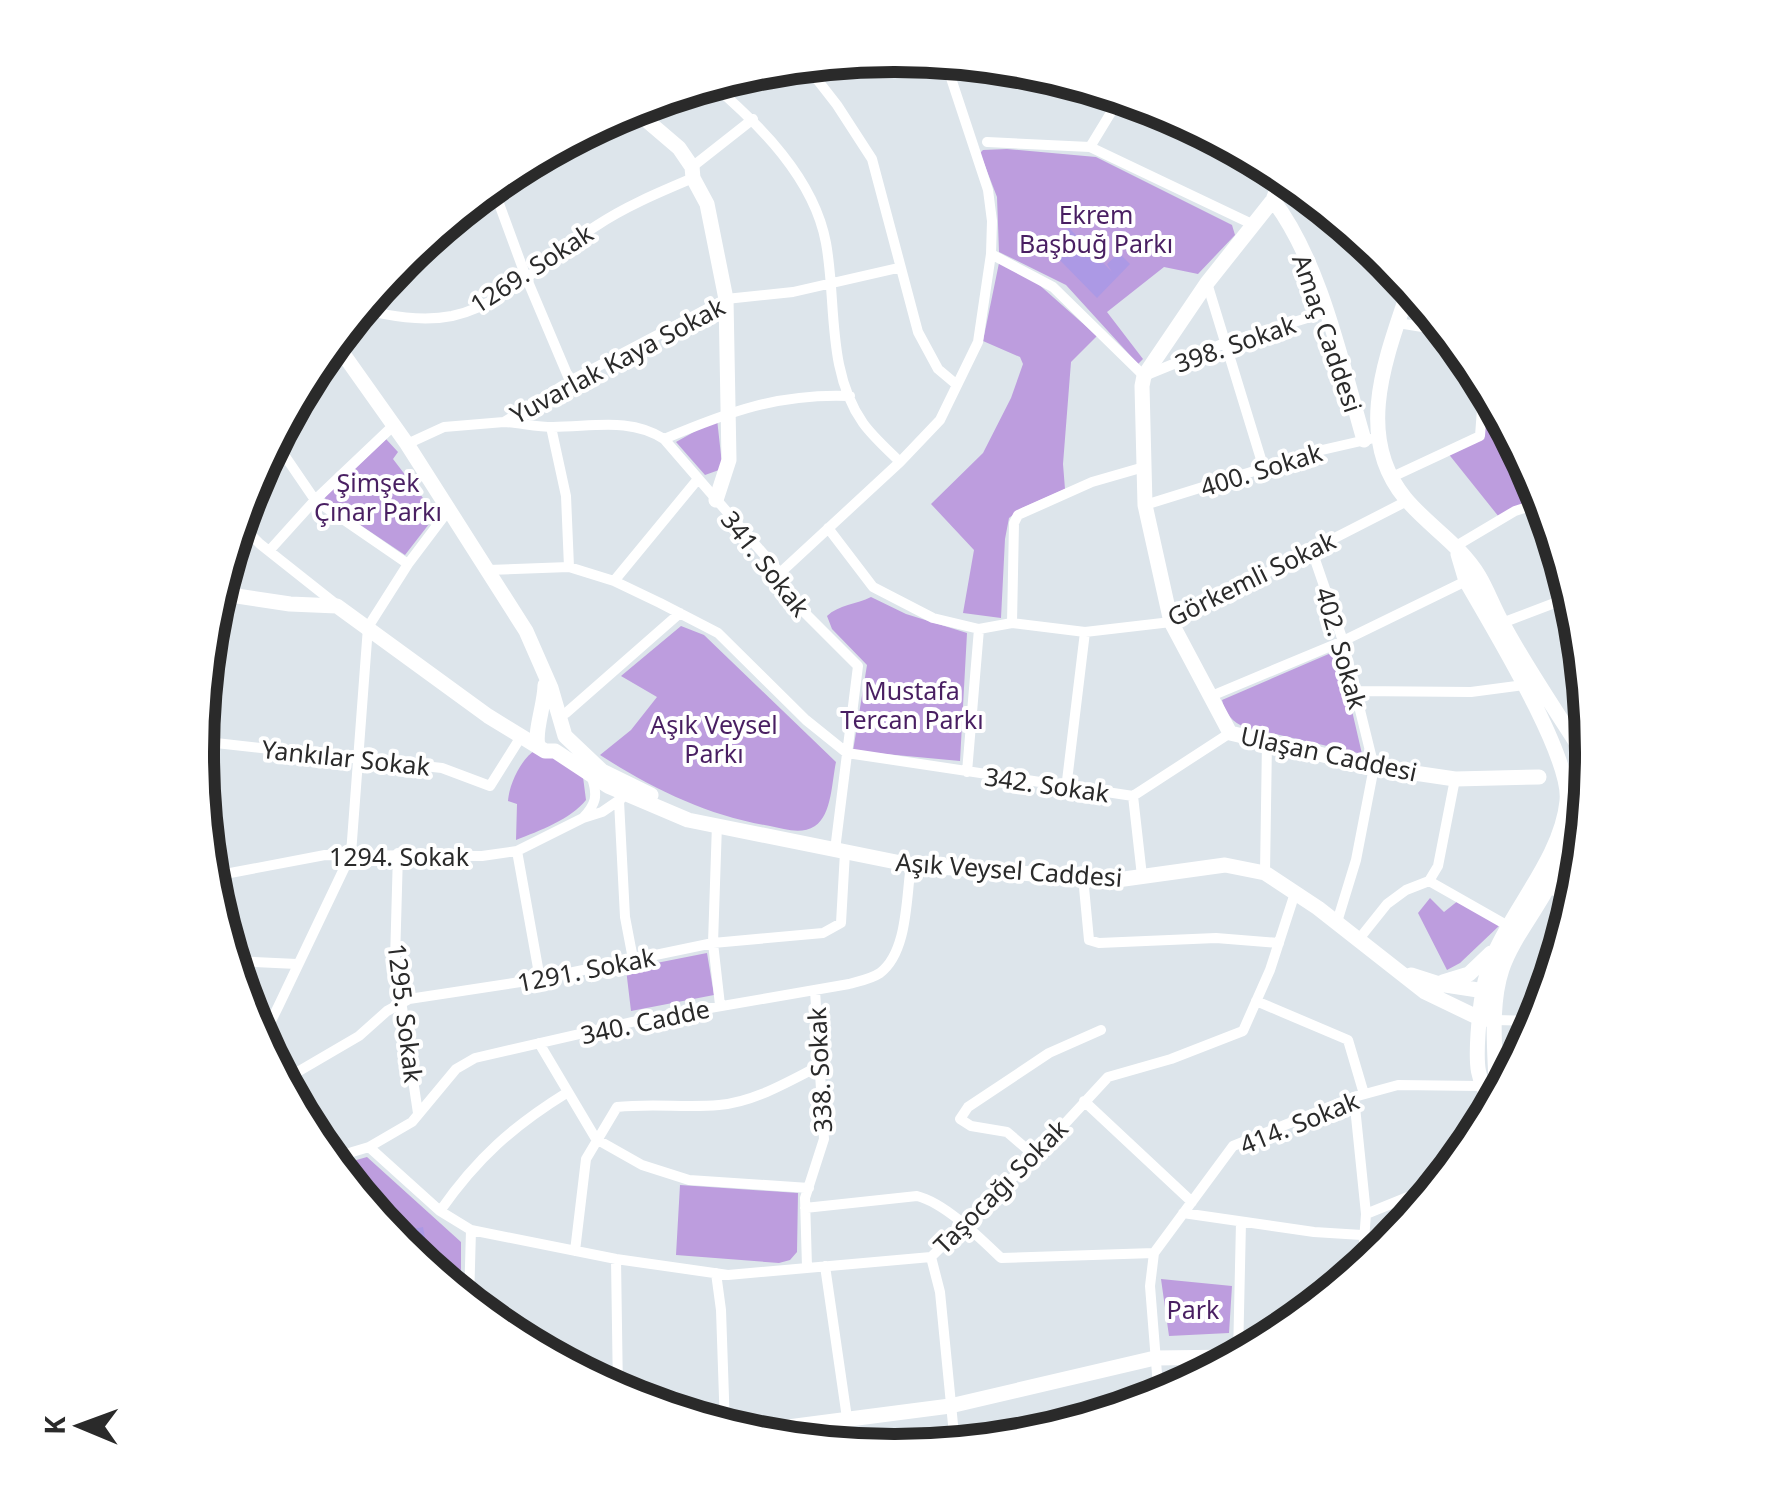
<svg xmlns="http://www.w3.org/2000/svg" width="1789" height="1506" font-family="'Noto Sans',sans-serif">
<rect width="100%" height="100%" fill="#dde5eb"/>
<path fill="#bd9dde" d="M1007,149L1096,157L1232,225L1235,235L1198,274L1164,267L1107,312L1143,359L1138,364L1066,285L999,252L997,197L980,153L983,150Z
M999,263L1036,282L1097,336L1071,362L1063,464L1065,489L1022,508L1009,518L1005,539L1001,618L963,613L974,550L931,504L983,453L1011,398L1023,364L1020,357L983,341Z
M1486,386L1540,486L1533,500L1499,517L1447,452L1482,437Z
M717,419L722,464L719,470L705,475L676,442Z
M386,439L398,452L393,459L436,515L405,555L326,502L325,497Z
M871,597L906,614L967,633L960,761L853,751L867,665L832,629L827,616C838,605 857,604 871,597Z
M681,626L704,635L836,762C832,780 832,815 815,826C801,835 785,829 770,826C708,816 653,789 600,755L631,730L657,697L621,676Z
M1338,650L1362,754L1245,727C1233,723 1225,713 1222,700Z
M536,750L553,757L583,777L586,800C571,819 539,831 516,840L517,804L508,801C509,784 522,757 536,750Z
M1430,898L1444,912L1459,900L1500,925L1460,963L1447,970L1418,913Z
M707,953L714,995L631,1011L626,969Z
M367,1157L461,1242V1296L401,1246L335,1166Z
M680,1185L798,1193L797,1252L790,1260L779,1263L676,1255Z
M1161,1279L1232,1286L1229,1333L1169,1336Z"/>
<path fill="#ac99e5" d="M1069,228L1112,272L1107,264L1119,253L1130,264L1097,298L1048,248Z
M423,1227L429,1259L419,1261L390,1234Z"/>
<g fill="none" stroke-linecap="round" stroke-linejoin="round">
<path stroke="#fff" stroke-width="10" d="M805,64L837,105L872,159L918,332L938,369L957,385
M711,83C759,124 814,178 826,243C837,303 826,370 863,423C873,437 888,450 900,462
M987,142L1090,147L1121,96
M1090,147L1254,225
M692,167L753,119
M494,190L526,277L570,381
M483,192L494,190L498,180
M991,254L1053,287L1144,376L1225,343L1327,312
M1207,283L1264,469
M360,309C390,316 421,322 452,316C507,304 550,255 596,226C626,206 660,192 693,178
M1398,323L1447,331
M504,422C520,423 537,427 553,427C592,427 630,417 664,439L780,573L787,595L858,666L835,850
M551,427L566,496L569,567
M664,439C728,412 779,393 850,396
M274,440L315,500L408,564
M407,444L444,427L504,422L570,381L726,299L793,292L898,268
M1390,478L1480,436L1484,382
M1145,505L1322,450L1370,439
M239,523L260,544L337,605
M828,528L873,587L933,618L979,629L1012,623L1085,632L1171,622L1407,501
M1456,546L1515,511L1544,502
M1311,548L1343,641L1374,767L1356,860L1337,922
M269,551L315,500L394,425
M488,570L569,567L614,581L660,603L718,633L806,720L847,753L1133,796L1230,733
M780,573L900,462L940,420L978,342L991,254L992,221L988,190L945,60
M614,581L698,479
M1012,623L1014,523L1018,515L1092,482L1144,467
M1502,623L1573,596
M1356,691L1471,692L1524,685
M1209,697L1343,641L1466,581
M566,713L680,613
M198,741L442,768L490,786L522,735
M967,772L979,629
M592,778C598,796 596,804 583,818L602,812L621,799
M1066,789L1085,632
M1133,796L1142,876
M619,801L625,917L633,959
M717,824L713,943L720,1005
M517,851L540,979
M398,853L395,961L418,1113
M1265,873L1267,741
M209,877L325,855L482,856L517,851L583,818
M1083,877L1089,940L1099,943L1216,938L1279,943
M1429,881L1510,927
M1359,939L1387,904L1406,890L1429,881L1438,866L1455,779
M232,961L297,964
M1256,1001L1348,1040L1364,1094
M1495,1020L1539,1021
M258,1036L267,1029L278,1007L351,854L368,627L408,564L448,511
M539,1043L596,1139L642,1165L689,1180L809,1188
M282,1081L359,1036L387,1011L409,999L540,979L713,943L823,933L841,923L845,852
M1354,1097L1366,1214L1362,1268
M1084,1101L1192,1202
M369,1147L440,1211L471,1230L469,1302
M1035,1156L1007,1132L971,1126L960,1119L968,1107L1049,1053L1101,1030
M329,1159L369,1147L412,1122L456,1069L475,1058L641,1020L849,984C860,981 871,979 880,973C908,952 906,897 911,865
M805,1208L917,1196C945,1203 980,1238 1001,1258L1154,1253
M440,1211C477,1158 513,1126 568,1092
M1183,1213L1314,1232L1362,1235
M1366,1214L1440,1184
M471,1230L616,1259L728,1275L931,1257L1035,1156L1108,1077L1171,1059L1243,1031L1270,970L1295,893
M575,1251L586,1159L617,1107C652,1103 685,1108 719,1105C755,1102 789,1081 821,1065
M931,1257L940,1292L955,1445
M616,1259L618,1393
M825,1266L847,1418
M807,1267L805,1198L824,1139L815,990
M716,1273L721,1310L725,1427
M1238,1357L1241,1222
M1159,1399L1150,1286L1154,1253L1233,1146L1354,1097L1398,1085L1480,1086
M814,1423L817,1443"/>
<path stroke="#fff" stroke-width="15" d="M631,107L679,148L692,167L693,178L707,204L726,299L729,460L716,500
M1283,173L1273,200L1207,283L1144,376L1142,386L1145,505L1171,622L1230,733L1374,767L1455,779L1539,777
M1273,200C1321,263 1342,365 1364,440
M1410,286C1387,355 1353,435 1405,498C1428,526 1460,544 1479,576C1488,591 1494,609 1503,624C1527,669 1557,712 1584,755C1590,799 1568,849 1548,887C1533,915 1512,940 1502,969C1490,1005 1495,1047 1496,1085L1501,1092
M334,341L407,444L526,631L551,688L565,736L602,771L651,795
M1458,554L1466,581C1491,625 1572,757 1567,801C1562,854 1516,905 1495,952C1483,978 1480,1006 1478,1034C1476,1064 1476,1080 1494,1105
M217,593L290,604L337,606L488,716L545,751H555L608,786L688,820L911,865L1117,880L1225,865L1265,873L1318,908L1425,992L1479,1018L1495,1020
M538,745C534,732 545,703 545,685
M1549,886L1577,897
M1411,975L1439,984L1491,992
M1443,982L1469,974L1491,953
M742,1433L950,1406L1155,1358L1238,1357"/>
</g>
<g text-anchor="middle" dominant-baseline="central" stroke-width="8" stroke-linejoin="round" paint-order="stroke">
<g font-size="25" fill="#491f62" stroke="#fff">
<text x="1096" y="214">Ekrem<tspan x="1096" dy="29">Başbuğ Parkı</tspan></text>
<text x="378" y="482">Şimşek<tspan x="378" dy="29">Çınar Parkı</tspan></text>
<text x="912" y="690">Mustafa<tspan x="912" dy="29">Tercan Parkı</tspan></text>
<text x="714" y="724">Aşık Veysel<tspan x="714" dy="29">Parkı</tspan></text>
<text x="1193" y="1309">Park</text>
</g>
<g font-size="25" fill="#2a2a2a" stroke="#fff">
<text transform="translate(531 268) rotate(-33)">1269. Sokak</text>
<text transform="translate(1328 333) rotate(71)">Amaç Caddesi</text>
<text transform="translate(1235 343) rotate(-19)">398. Sokak</text>
<text transform="translate(617 360) rotate(-28)">Yuvarlak Kaya Sokak</text>
<text transform="translate(1261 469) rotate(-17)">400. Sokak</text>
<text transform="translate(766 563) rotate(52)">341. Sokak</text>
<text transform="translate(1251 578) rotate(-26)">Görkemli Sokak</text>
<text transform="translate(1342 648) rotate(74)">402. Sokak</text>
<text transform="translate(1329 753) rotate(12)">Ulaşan Caddesi</text>
<text transform="translate(346 757) rotate(6)">Yankılar Sokak</text>
<text transform="translate(1047 784) rotate(8)">342. Sokak</text>
<text x="399" y="856">1294. Sokak</text>
<text transform="translate(1009 869) rotate(4)">Aşık Veysel Caddesi</text>
<text transform="translate(586 969) rotate(-11)">1291. Sokak</text>
<text transform="translate(406 1013) rotate(83)">1295. Sokak</text>
<text transform="translate(645 1021) rotate(-12)">340. Cadde</text>
<text transform="translate(819 1070) rotate(-93)">338. Sokak</text>
<text transform="translate(1299 1122) rotate(-22)">414. Sokak</text>
<text transform="translate(1000 1186) rotate(-45)">Taşocağı Sokak</text>
</g>
</g>
<path d="M0 0H1789V1506H0ZM894 72H895A680 680 0 0 1 1575 752V754A680 680 0 0 1 895 1434H894A680 680 0 0 1 214 754V752A680 680 0 0 1 894 72Z" fill="#fff" fill-rule="evenodd"/>
<path fill="none" stroke="#2a2a2a" stroke-width="12" d="M894 72H895A680 680 0 0 1 1575 752V754A680 680 0 0 1 895 1434H894A680 680 0 0 1 214 754V752A680 680 0 0 1 894 72Z"/>
<g transform="translate(80 1426) rotate(271)" stroke="#ffffff" stroke-width="8" paint-order="stroke">
<path d="M0-8L18 38L0 25L-18 38Z" fill="#2a2a2a"/>
<text y="-15" font-size="28" font-weight="bold" text-anchor="middle" fill="#2a2a2a">K</text>
</g>
</svg>
